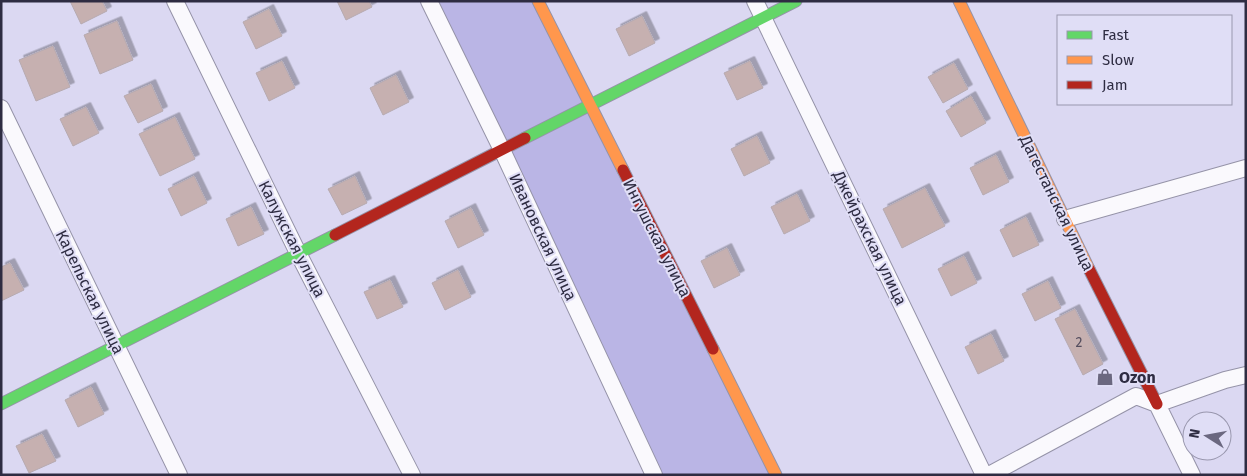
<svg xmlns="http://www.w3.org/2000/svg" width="1247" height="476" font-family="'Fira Sans',sans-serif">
<defs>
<filter id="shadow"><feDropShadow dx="4.5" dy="-4.5" stdDeviation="0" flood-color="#0004"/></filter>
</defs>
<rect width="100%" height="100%" fill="#dbd8f2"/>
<path fill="#bab5e5" d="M429,1H538L776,475H654Z"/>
<path fill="#c6b0b0" stroke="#b6aab0" filter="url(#shadow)" d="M70,1H102L107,11L81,24Z
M337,1H369L372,7L346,20Z
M269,9L282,36L256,49L243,22Z
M642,16L655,43L629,56L616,29Z
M117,21L133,60L100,74L84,35Z
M53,46L70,87L36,101L19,60Z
M282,61L295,88L269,101L256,73Z
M750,61L763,88L737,100L724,73Z
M954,63L968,89L943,103L928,77Z
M396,75L409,102L383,115L370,88Z
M151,84L163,111L138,123L124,96Z
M971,96L986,123L961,137L946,111Z
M86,107L99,133L73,146L60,119Z
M175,117L195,159L160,176L139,134Z
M757,136L770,163L744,176L731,149Z
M996,155L1009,182L983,195L970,168Z
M194,176L207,203L181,216L168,189Z
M355,176L367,203L342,215L328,189Z
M925,188L945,226L902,248L883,209Z
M797,194L810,221L784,234L771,207Z
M251,207L264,234L238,246L226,219Z
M471,208L484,235L458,248L445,221Z
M1026,217L1039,245L1013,257L1000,230Z
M727,248L740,275L714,288L701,261Z
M964,256L977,283L951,296L938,269Z
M10,263L24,290L1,301V267Z
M458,270L471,297L445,310L432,283Z
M390,280L403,307L377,319L364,292Z
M1048,281L1061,308L1035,321L1022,294Z
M1075,309L1103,364L1083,375L1055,319Z
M991,334L1004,361L978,374L965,347Z
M91,387L104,414L78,427L65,400Z
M42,434L56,461L29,473L16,446Z"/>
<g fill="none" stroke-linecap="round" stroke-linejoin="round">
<g stroke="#9593a8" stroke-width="18">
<path id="street" d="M175,1L298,253L412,475
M429,1L502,150L654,475
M755,1L984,475
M1,108L179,475
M1065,219L1246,168
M1157,404L1225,380L1246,375
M1157,404L1192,475
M989,475L1136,396L1157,404"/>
</g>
<g stroke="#9593a8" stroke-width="13">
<path id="fast" d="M525,138L796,1
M1,404L335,235"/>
</g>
<g stroke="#9593a8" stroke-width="13">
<path id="slow" d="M538,1L623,170
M959,1L1089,269
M713,349L776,475"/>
</g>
<g stroke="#9593a8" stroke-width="13">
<path id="jam" d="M623,170L713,349
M335,235L525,138
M1089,269L1157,404"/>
</g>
<use href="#street" stroke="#faf9fd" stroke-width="16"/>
<use href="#fast" stroke="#63d668" stroke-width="11"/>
<use href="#slow" stroke="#ff974d" stroke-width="11"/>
<use href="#jam" stroke="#b3261e" stroke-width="11"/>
</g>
<defs>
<g id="shop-bare" transform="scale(1.35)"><path d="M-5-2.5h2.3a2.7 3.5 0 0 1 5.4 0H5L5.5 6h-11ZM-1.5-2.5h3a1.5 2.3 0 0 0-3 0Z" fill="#6b6880" stroke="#e0def6" stroke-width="2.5" paint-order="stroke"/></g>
</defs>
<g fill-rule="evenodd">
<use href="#shop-bare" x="1105" y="377"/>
</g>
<g text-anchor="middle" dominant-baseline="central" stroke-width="4" stroke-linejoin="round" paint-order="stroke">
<g font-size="14" fill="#544d5e">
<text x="1079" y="342">2</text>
</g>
<g font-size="16" fill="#2e2c42" stroke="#e0def6">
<text transform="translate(1057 203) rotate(64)">Дагестанская улица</text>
<text transform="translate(543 237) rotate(65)">Ивановская улица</text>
<text transform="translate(657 238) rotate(63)">Ингушская улица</text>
<text transform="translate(870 238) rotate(64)">Джейрахская улица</text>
<text transform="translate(292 239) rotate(63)">Калужская улица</text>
<text transform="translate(90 292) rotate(64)">Карельская улица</text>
</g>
<g font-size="16" font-weight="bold" fill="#2e2c42" stroke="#e0def6" text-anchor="start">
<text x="1119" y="377">Ozon</text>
</g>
</g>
<rect width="1247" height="476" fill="none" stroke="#2e2c42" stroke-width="5"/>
<rect x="1057" y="15" width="175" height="90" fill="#e0def6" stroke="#9997ae"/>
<rect x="1067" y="31" width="25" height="8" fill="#63d668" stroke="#9997ae"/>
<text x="1102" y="40" font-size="15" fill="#2e2c42">Fast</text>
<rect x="1067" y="56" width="25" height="8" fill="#ff974d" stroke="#9997ae"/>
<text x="1102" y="65" font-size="15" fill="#2e2c42">Slow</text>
<rect x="1067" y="81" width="25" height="8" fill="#b3261e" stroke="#9997ae"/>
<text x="1102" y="90" font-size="15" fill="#2e2c42">Jam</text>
<g transform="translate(1207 436) rotate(281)"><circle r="24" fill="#e0def6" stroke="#9997ae"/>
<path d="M0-4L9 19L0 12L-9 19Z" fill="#6b6880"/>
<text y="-8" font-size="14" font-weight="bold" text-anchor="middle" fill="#2e2c42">N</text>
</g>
</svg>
